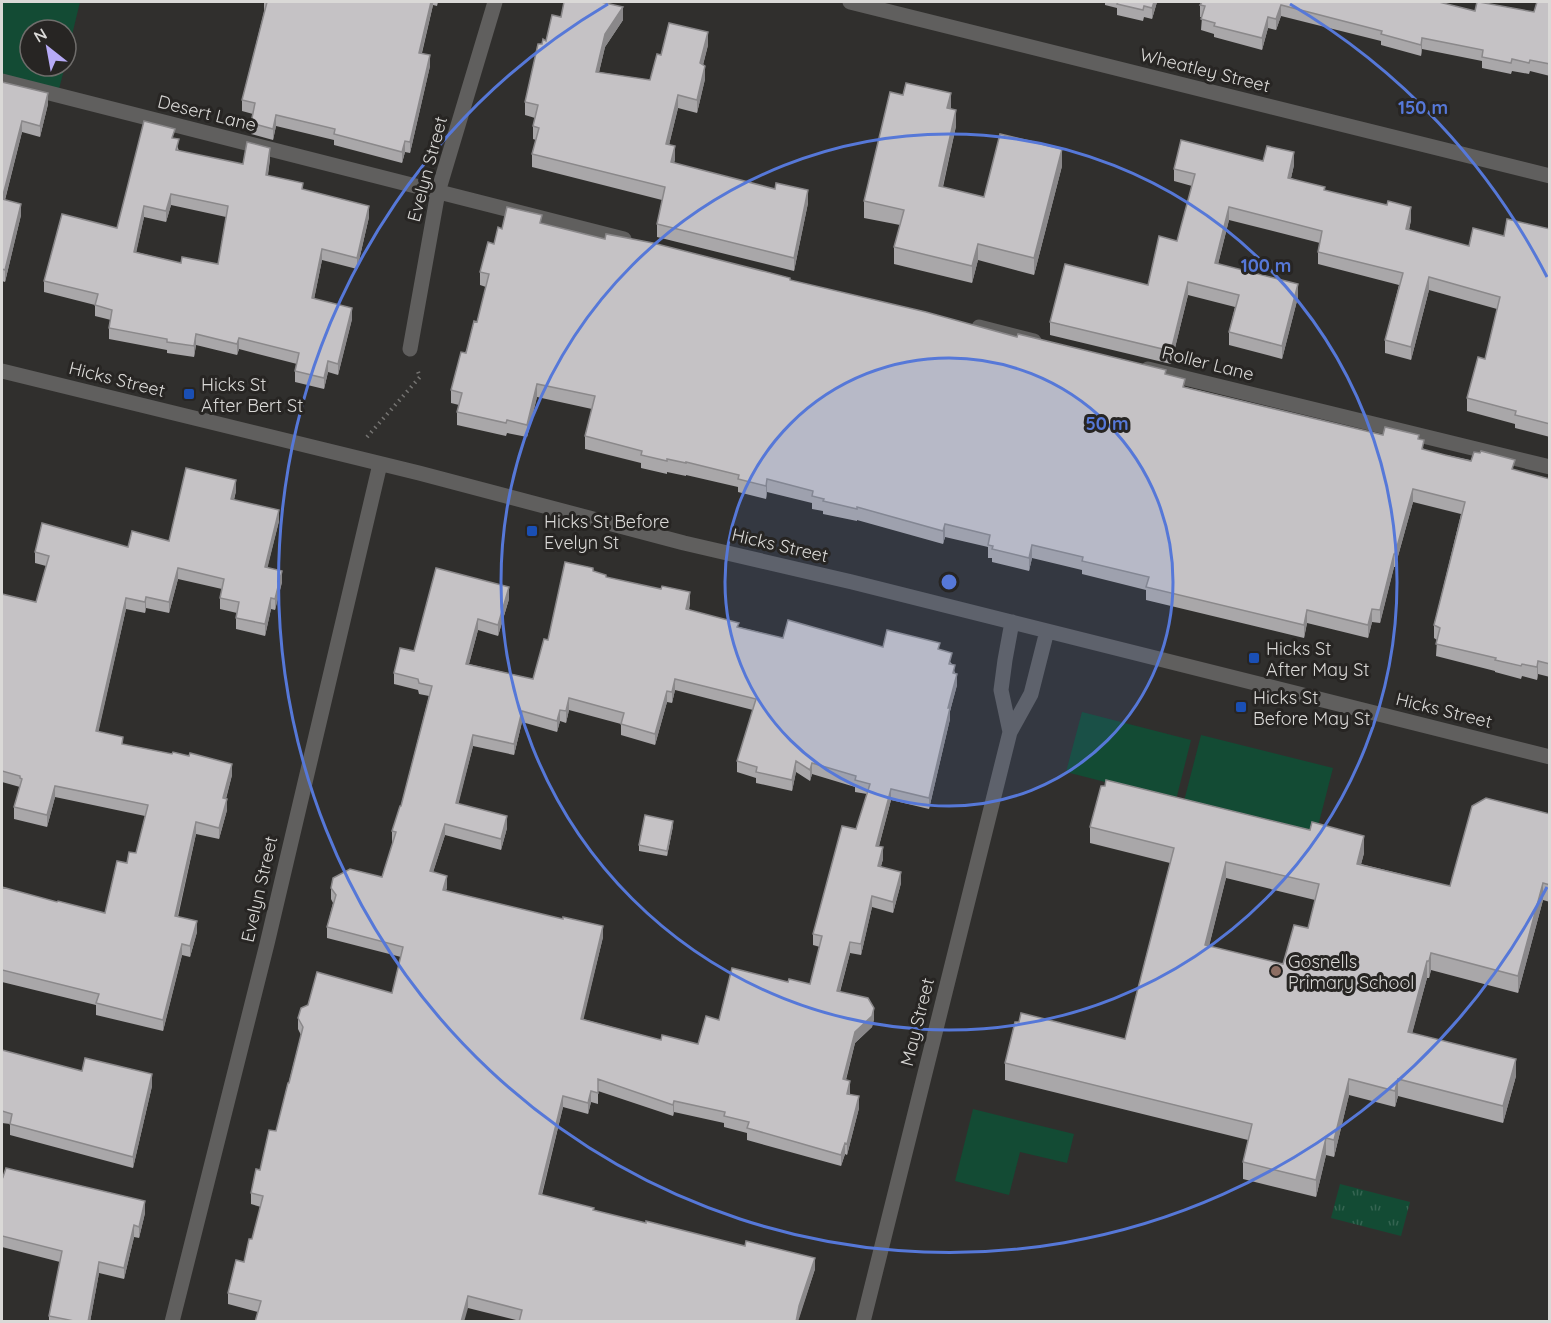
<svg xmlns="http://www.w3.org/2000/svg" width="1551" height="1323" font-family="Quicksand,sans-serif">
<defs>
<pattern id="park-tufts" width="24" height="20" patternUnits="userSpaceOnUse" patternTransform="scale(1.5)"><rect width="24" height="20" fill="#134b34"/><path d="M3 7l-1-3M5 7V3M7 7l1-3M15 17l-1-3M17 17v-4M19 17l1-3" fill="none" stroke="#356451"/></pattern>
</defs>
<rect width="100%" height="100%" fill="#302f2d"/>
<path fill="#134b34" d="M2,2H80L66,60V30H30V66H65L59,89L2,74Z
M1082,712L1191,740L1176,800L1066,772Z
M1201,735L1333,768L1316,834L1184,801Z
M973,1109L1074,1134L1067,1163L1020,1152L1009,1195L955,1181Z"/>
<path fill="url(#park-tufts)" d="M1340,1184L1410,1202L1401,1236L1331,1218Z"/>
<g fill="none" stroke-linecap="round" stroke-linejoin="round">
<path stroke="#757472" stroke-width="4" stroke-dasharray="1.5 4.5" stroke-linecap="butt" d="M367,437L420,377L417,369"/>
<path stroke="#605f5e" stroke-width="15" d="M850,2L1550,176
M2,81L624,239
M979,327L1034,341
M410,349L438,192L495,2
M1148,369L1550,467
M2,371L419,473L684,543L852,582L1550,757
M1010,732L1001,690L1005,660L1012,622
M172,1322L267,944L380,464
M863,1322L1010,732L1031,694L1047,631"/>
</g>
<path fill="#a9a7a9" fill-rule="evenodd" d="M264,2H438L437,6L433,5L422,53L430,66L410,153L405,152L402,163L334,145V140L276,126L273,140L251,134V123L253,114L242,111V100L264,12Z
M1105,2H1157L1152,19L1144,17L1143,21L1117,15V8L1105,5Z
M1202,2L1475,11L1534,12L1550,2V76L1530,71L1529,74L1512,71L1511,74L1482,68V61L1422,49L1421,56L1381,45V41L1281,16L1276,30L1268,28L1262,50L1214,37V34L1201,30L1202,17H1200V5Z
M561,17L623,20L605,47L599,72L650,80L661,55L708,45L703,65L705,79L697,113L678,108L669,145L675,159L674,163L808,203L794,271L657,237V224L662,200L532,167V154L536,140L533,139V126L535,118L525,115V102L542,44L546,41Z
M2,82L48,104L40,137L22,132L5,200L21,215L5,282L2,281Z
M951,108L956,126L943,187L984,197L1062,166L1034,275L978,260L972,283L894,264V247L900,225L864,218V201Z
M175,139L179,151L243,164L270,159L268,175L303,189L369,217L357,269L322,260L314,299L352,319L338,375L328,372L324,389L295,382V371L297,364L239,349L237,355L196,345L194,357L167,353V350L109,339V328L111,320L95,316V305L44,292V281L117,228ZM171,205L226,217L218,264L181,263L136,252L144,217L166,222Z
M1263,161L1294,165L1291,178L1411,220L1409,230L1469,246L1504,236L1550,229V437L1515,428V424L1467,411V398L1485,359L1497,309L1429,290L1411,360L1385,353V340L1399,285L1318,264V252L1320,243L1229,220L1218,264L1298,297L1282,359L1229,345V332L1235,307L1188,295L1171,364L1050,335V322L1148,285L1177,241L1192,186L1174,181V169Z
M542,224L605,239L790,280L1166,375L1185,387L1383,435L1419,439L1424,450L1515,470L1550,479V677L1538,674L1537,680L1522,676L1521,679L1495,672V671L1436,656L1437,640L1434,638V625L1461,514L1413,502L1395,567H1394L1380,623L1372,622L1368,638L1307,623L1304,638L1146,600V590L1082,574V570L1032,558L1029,571L992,562V558H988V547L945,537L943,544L857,520V521L823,514V511L812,509V503L767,492L766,499L738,492V487L686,475V476L667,472V474L641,468V463L585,449V436L592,409L537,397L527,437L507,433L506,436L457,425V412L459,405L451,403V390L477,322L486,287L480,285V272L502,229Z
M236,491L234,500L279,521L267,568L282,582L275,610L271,609L265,636L236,629V618L237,613L220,609V598L222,589L178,579L169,613L146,608L145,613L126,609L98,732L123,744L232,775L226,799L227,810L219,839L196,834L178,917L197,932L190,957L182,955L163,1031L96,1015V1005L2,982V887L57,902L105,913L127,863L136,853L145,816L55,797L47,827L14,819V807L20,787L2,782V594L36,602L46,566L35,563V552L128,547L169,541Z
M593,572L606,577L690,603L689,610L739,627L783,638L883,647L940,650L952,664L955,673L957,685L950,711V719L929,809L891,800L879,846L883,859L881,866L901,883L893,913L872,907L861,955L850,953L840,992L874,1019L872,1027L855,1043L846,1080L850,1092V1094L859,1108L847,1155L845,1154L841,1166L747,1140V1133L724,1127V1123L674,1112L673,1116L598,1091V1104L591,1102L588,1114L563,1107L542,1195L594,1210L815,1269L799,1317L520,1321L468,1308L258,1312L228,1304V1293L244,1262L252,1239L261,1207L251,1204V1193L276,1131L301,1035L298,1029V1018L392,993L401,957L327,938V927L333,903L331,899V888L382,877L393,843L392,842V831L401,806L429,696L419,694L418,690L394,684V673L414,651L509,599L498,636L478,630L469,664L533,679L548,640ZM675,690L753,710L737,761V772L756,778V783L792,791L796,772L810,781L812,774L855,787V792L867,794L856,829L813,934V945L820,947L810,984L788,982L719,1020L698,1044L661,1040L583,1019L603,937L446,891L447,887L433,872L445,835L501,850L507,828L458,804L473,746L514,755L522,722L557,732L560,721L566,723L569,710L621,724V735L655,745L667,702L672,703Z
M1550,814V902L1543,900L1518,993L1431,970L1429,978H1427L1412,1033L1516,1076L1503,1123L1398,1096L1395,1107L1349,1095L1334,1157L1326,1155L1316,1197L1243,1179V1162L1248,1140L1005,1080V1063L1125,1039L1170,863L1090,843V827L1364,853L1361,864L1450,886ZM1226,878L1315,900L1308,928L1283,964L1209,946Z
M673,826L667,856L639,851V845Z
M2,1050L82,1071L152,1086L133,1168L10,1135V1124L2,1123Z
M2,1176L145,1213L139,1238L134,1237L124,1279L99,1273L90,1322H49V1316L60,1262L2,1247Z"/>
<path fill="#8a888a" d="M431,2H433V5L419,64V53Z
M1154,2H1157L1152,19V8Z
M1281,5V16L1276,30V19Z
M623,7V20L605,47L596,85V72L605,34Z
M1268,17V28L1262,50V38Z
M708,32V45L700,76V63Z
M1422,38V49L1421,56V45Z
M430,55V66L410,153V142Z
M705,66V79L697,113V100Z
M48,93V104L40,137V126Z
M951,93V109L947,108Z
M678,95V108L666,157V144Z
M956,110V126L939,203V186Z
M276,115V126L273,140V129Z
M22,121V132L2,211V199Z
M405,141V152L402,163V152Z
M675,146V159L671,175V162Z
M270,148V159L266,186V175Z
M1062,149V166L1034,275V258Z
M1294,152V165L1288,191V178Z
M808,190V203L794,271V258Z
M171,194V205L166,222V211Z
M21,204V215L5,282V270Z
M144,206V217L134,263V252Z
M369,206V217L357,269V258Z
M1229,207V220L1215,276V263Z
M1411,207V220L1406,242V229Z
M978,244V260L972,283V266Z
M322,249V260L312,309V298Z
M1429,277V290L1411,360V347Z
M1188,282V295L1171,364V351Z
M1298,284V297L1282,359V346Z
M352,308V319L338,375V364Z
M196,334V345L194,357V346Z
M239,338V349L237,355V344Z
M328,361V372L324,389V378Z
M537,384V397L527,437V425Z
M767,479V492L766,499V486Z
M236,480V491L231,510V499Z
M1413,489V502L1395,567V554Z
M279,510V521L265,578V567Z
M945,524V537L943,544V531Z
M1032,545V558L1029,571V558Z
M1394,554V567L1380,623V610Z
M178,568V579L169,613V602Z
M282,571V582L275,610V599Z
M509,587V599L498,636V625Z
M690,592V603L686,620V609Z
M146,597V608L145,613V602Z
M126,598V609L96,743V731Z
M271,598V609L265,636V624Z
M1372,609V622L1368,638V625Z
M1307,610V623L1304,638V625Z
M478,619V630L466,675V664Z
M1538,661V674L1537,680V667Z
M957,674V685L950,711V719L929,809V798L948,708Z
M675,679V690L672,703V692Z
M667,691V702L655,745V734Z
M569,698V710L566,723V711Z
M560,710V721L557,732V721Z
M522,711V722L514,755V744Z
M473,735V746L456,814V803Z
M796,761V772L792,791V780Z
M812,763V774L810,781V770Z
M232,764V775L223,809V798Z
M55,786V797L47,827V815Z
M891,789V800L876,857V846Z
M227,799V810L219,839V828Z
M507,816V828L501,850V839Z
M673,821V826L667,856V851Z
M196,822V834L175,927V916Z
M445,824V835L430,882V871Z
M1364,836V853L1357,880V864Z
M883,847V859L878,877V866Z
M1226,862V878L1205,962V945Z
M901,872V883L893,913V902Z
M447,876V887L443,901V890Z
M1543,883V900L1518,993V976Z
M872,896V907L861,955V944Z
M197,921V932L190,957V946Z
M603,926V937L581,1030V1019Z
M850,942V953L837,1002V991Z
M182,944V955L163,1031V1020Z
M1431,953V970L1429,978V961Z
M1427,961V978L1408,1049V1032Z
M874,1008V1019L872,1027L855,1043L843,1090V1079L855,1032Z
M1516,1059V1076L1503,1123V1106Z
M152,1074V1086L133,1168V1157Z
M1349,1079V1095L1334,1157V1140Z
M1398,1079V1096L1395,1107V1091Z
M850,1081V1092L847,1105V1094Z
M591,1091V1102L588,1114V1103Z
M563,1096V1107L539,1205V1194Z
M859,1096V1108L847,1155V1144Z
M674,1101V1112L673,1116V1105Z
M1326,1138V1155L1316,1197V1180Z
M845,1143V1154L841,1166V1155Z
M145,1201V1213L139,1238V1227Z
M134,1225V1237L124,1279V1268Z
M815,1258V1269L798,1322H796L799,1306Z
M99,1262V1273L90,1322H88Z
M468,1296V1308L464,1322H461Z"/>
<path fill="#c5c2c5" stroke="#8a888a" stroke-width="1.5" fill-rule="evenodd" d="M267,2H431L419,53L430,55L410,142L405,141L402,152L334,134L335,129L276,115L273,129L251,123L255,103L242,100Z
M564,2H601L623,7L605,34L596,72L650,80L657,54L661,55L669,23L708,32L700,63L705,66L697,100L678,95L666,144L675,146L671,162L775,189L776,183L808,190L794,258L657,224L665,187L532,154L539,128L533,126L538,105L525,102L538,44H542L543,39L546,41L552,15L561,17Z
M1118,2H1154L1152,8L1144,6L1143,10L1117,4Z
M1202,2H1439L1475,11L1477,2H1479L1534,12L1537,2H1550V64L1530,60L1529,63L1512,59L1511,63L1482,57L1483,50L1422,38L1421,45L1381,34L1382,31L1281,5L1276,19L1268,17L1262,38L1214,26L1215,23L1201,19L1205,6L1200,5Z
M2,82L48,93L40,126L22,121L2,199L21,204L5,270L2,269Z
M906,83L951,93L947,108L956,110L939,186L984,197L1000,134L1062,149L1034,258L978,244L972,266L894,247L904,210L864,201L890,92L903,95Z
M144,121L175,129L172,138L179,139L176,150L243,164L247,142L270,148L266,175L303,183L302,189L369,206L357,258L322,249L312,298L352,308L338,364L328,361L324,378L295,371L299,353L239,338L237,344L196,334L194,346L167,342V339L109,328L112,310L95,305L98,294L44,281L62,214L117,228ZM171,194L228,206L218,264L182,257L181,263L134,252L144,206L166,211Z
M1181,140L1263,161L1267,146L1294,152L1288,178L1325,187L1324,190L1387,205L1388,201L1411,207L1406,229L1469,246L1473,228L1504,236L1507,219L1550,229V424L1515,415L1516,411L1467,398L1478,357L1485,359L1500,297L1429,277L1411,347L1385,340L1403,273L1318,252L1322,231L1229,207L1215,263L1298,284L1282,346L1229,332L1239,295L1188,282L1171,351L1050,322L1065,264L1148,285L1159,236L1177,241L1195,174L1174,169Z
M507,207L542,215L540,223L605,239L606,234L653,243L790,278V280L926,312L1017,337L1018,334L1166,370L1165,374L1185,379L1183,387L1383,435L1385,427L1419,435L1418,439L1424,440L1422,449L1445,455L1471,461L1474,452L1480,453L1481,451L1515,460L1512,469L1550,479V664L1538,661L1537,667L1522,664L1521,666L1495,660L1496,658L1436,644L1440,628L1434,625L1465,502L1413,489L1395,554H1394L1380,610L1372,609L1368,625L1307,610L1304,625L1146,587L1149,577L1082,561L1083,557L1032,545L1029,558L992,549L993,546L988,545L990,535L945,524L943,531L857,507V509L823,501L824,499L812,496L813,491L767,479L766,486L738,479L739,475L686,462V463L667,459V461L641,455L642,451L585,436L595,396L537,384L527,425L507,420L506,423L457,412L462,393L451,390L461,352L466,353L474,321L477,322L489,274L480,272L488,242L494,244L498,227L502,229Z
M186,468L236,480L231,499L279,510L265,567L282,571L275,599L271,598L265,624L236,618L239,602L220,598L224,579L178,568L169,602L146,597L145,602L126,598L96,731L123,737L122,744L172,754L173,752L189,756L190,753L232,764L223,798L227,799L219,828L196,822L175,916L197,921L190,946L182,944L163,1020L96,1003L99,994L2,970V887L57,902L58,901L105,913L117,861L127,863L129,852L136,853L148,805L55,786L47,815L14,807L22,779L20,778V776L2,771V594L36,602L49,556L35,552L42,523L128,547L132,531L169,541Z
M565,562L593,568V571L606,575V577L661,589L662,586L690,592L686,609L739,623L737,627L783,638L788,620L883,647L887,630L940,643L938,649L952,653L949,664L955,665L953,673L957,674L948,708H950L929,798L891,789L876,846L883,847L878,866L901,872L893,902L872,896L861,944L850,942L837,991L868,998L874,1008L872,1016L855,1032L843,1079L850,1081L847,1094L859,1096L847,1144L845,1143L841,1155L747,1128L749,1122L724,1116L725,1112L674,1101L673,1105L598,1079V1093L591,1091L588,1103L563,1096L539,1194L594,1208L593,1210L646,1223V1221L745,1246L746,1241L815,1258L799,1306L796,1322H519L522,1310L468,1296L461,1322H255L261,1301L228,1293L236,1260L244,1262L249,1239H252L263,1196L251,1193L256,1169L260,1170L269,1130L276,1131L288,1083H289L303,1027L298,1018L301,1008L308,1005L317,972L392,993L403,947L327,927L336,895L331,888L333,878L350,869L382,877L396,832L392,831L400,806H401L432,686L419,683L418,679L394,673L400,648L414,651L436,568L509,587L498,625L478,619L466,664L533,679L544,639L548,640ZM675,679L756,699L737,761L757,767L756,772L792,780L796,761L810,770L812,763L856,776L855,780L870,784L856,829L842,826L813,934L822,936L810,984L789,979L788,982L732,968L719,1020L706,1016L698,1044L662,1035L661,1040L581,1019L603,926L563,917V919L443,890L447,876L430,871L445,824L501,839L507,816L456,803L473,735L514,744L522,711L557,721L560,710L566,711L569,698L624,713L621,724L655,734L667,691L672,692Z
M1106,780L1310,830L1312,822L1364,836L1357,864L1450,886L1472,806L1486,798L1550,814V885L1543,883L1518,976L1431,953L1429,961H1427L1408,1032L1516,1059L1503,1106L1398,1079L1395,1091L1349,1079L1334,1140L1326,1138L1316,1180L1243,1162L1252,1124L1005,1063L1015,1022H1019L1021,1013L1125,1039L1174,848L1090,827L1101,786H1105ZM1226,862L1319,884L1308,928L1294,925L1283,964L1205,945Z
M645,815L673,821L667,851L639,845Z
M2,1050L82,1071L85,1058L152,1074L133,1157L10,1124L12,1114L2,1111Z
M6,1168L145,1201L139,1227L134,1225L124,1268L99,1262L88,1322H79L49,1316L62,1251L2,1236V1176L3,1177Z"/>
<circle cx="949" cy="582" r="224" fill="#5678d8" fill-opacity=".12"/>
<g fill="none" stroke="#5678d8" stroke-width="3">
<circle cx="949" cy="582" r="224"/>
<circle cx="949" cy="582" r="448"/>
<path d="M1547 887A671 671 0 1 1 608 4M1290 4A671 671 0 0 1 1547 277"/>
</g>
<g fill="#1a4fb4" stroke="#272523" stroke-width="2">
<rect x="183" y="388" width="12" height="12" rx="3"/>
<rect x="526" y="525" width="12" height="12" rx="3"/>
<rect x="1248" y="652" width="12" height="12" rx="3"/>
<rect x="1235" y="701" width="12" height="12" rx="3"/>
</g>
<circle fill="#8d6e63" stroke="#272523" stroke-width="2" cx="1276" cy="971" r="6"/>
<g text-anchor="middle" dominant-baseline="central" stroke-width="6" stroke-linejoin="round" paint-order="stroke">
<g font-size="18" fill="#dad9d7" stroke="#272523">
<text transform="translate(1205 70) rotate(14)">Wheatley Street</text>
<text transform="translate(207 113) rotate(14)">Desert Lane</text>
<text transform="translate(427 169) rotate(-75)">Evelyn Street</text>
<text transform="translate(1208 363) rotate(14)">Roller Lane</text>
<text transform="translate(117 379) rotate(14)">Hicks Street</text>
<text transform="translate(780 545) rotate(13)">Hicks Street</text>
<text transform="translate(1444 710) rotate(14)">Hicks Street</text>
<text transform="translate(259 889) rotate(-77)">Evelyn Street</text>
<text transform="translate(917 1022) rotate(-76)">May Street</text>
</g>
<g font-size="18" fill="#dad9d7" stroke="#272523" text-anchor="start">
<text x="201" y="384">Hicks St<tspan x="201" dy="21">After Bert St</tspan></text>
<text x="544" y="521">Hicks St Before<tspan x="544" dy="21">Evelyn St</tspan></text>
<text x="1266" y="648">Hicks St<tspan x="1266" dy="21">After May St</tspan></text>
<text x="1253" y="697">Hicks St<tspan x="1253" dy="21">Before May St</tspan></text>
<text x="1288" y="961">Gosnells<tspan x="1288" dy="21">Primary School</tspan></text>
</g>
</g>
<circle cx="949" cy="582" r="9" fill="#5678d8" stroke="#272523" stroke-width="3"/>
<g font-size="18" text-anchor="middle" font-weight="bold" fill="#5678d8" stroke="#272523" stroke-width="6" stroke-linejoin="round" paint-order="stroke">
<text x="1423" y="114">150 m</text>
<text x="1266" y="272">100 m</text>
<text x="1107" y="430">50 m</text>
</g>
<rect width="1551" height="1323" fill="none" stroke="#dad9d7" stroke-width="6"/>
<g transform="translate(48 48) rotate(329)"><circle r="28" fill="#272523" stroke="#6f6d6b" stroke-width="1.5"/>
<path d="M0-4.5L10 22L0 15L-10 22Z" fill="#b7abf7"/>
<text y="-9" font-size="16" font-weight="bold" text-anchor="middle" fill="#dad9d7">N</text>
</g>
</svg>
